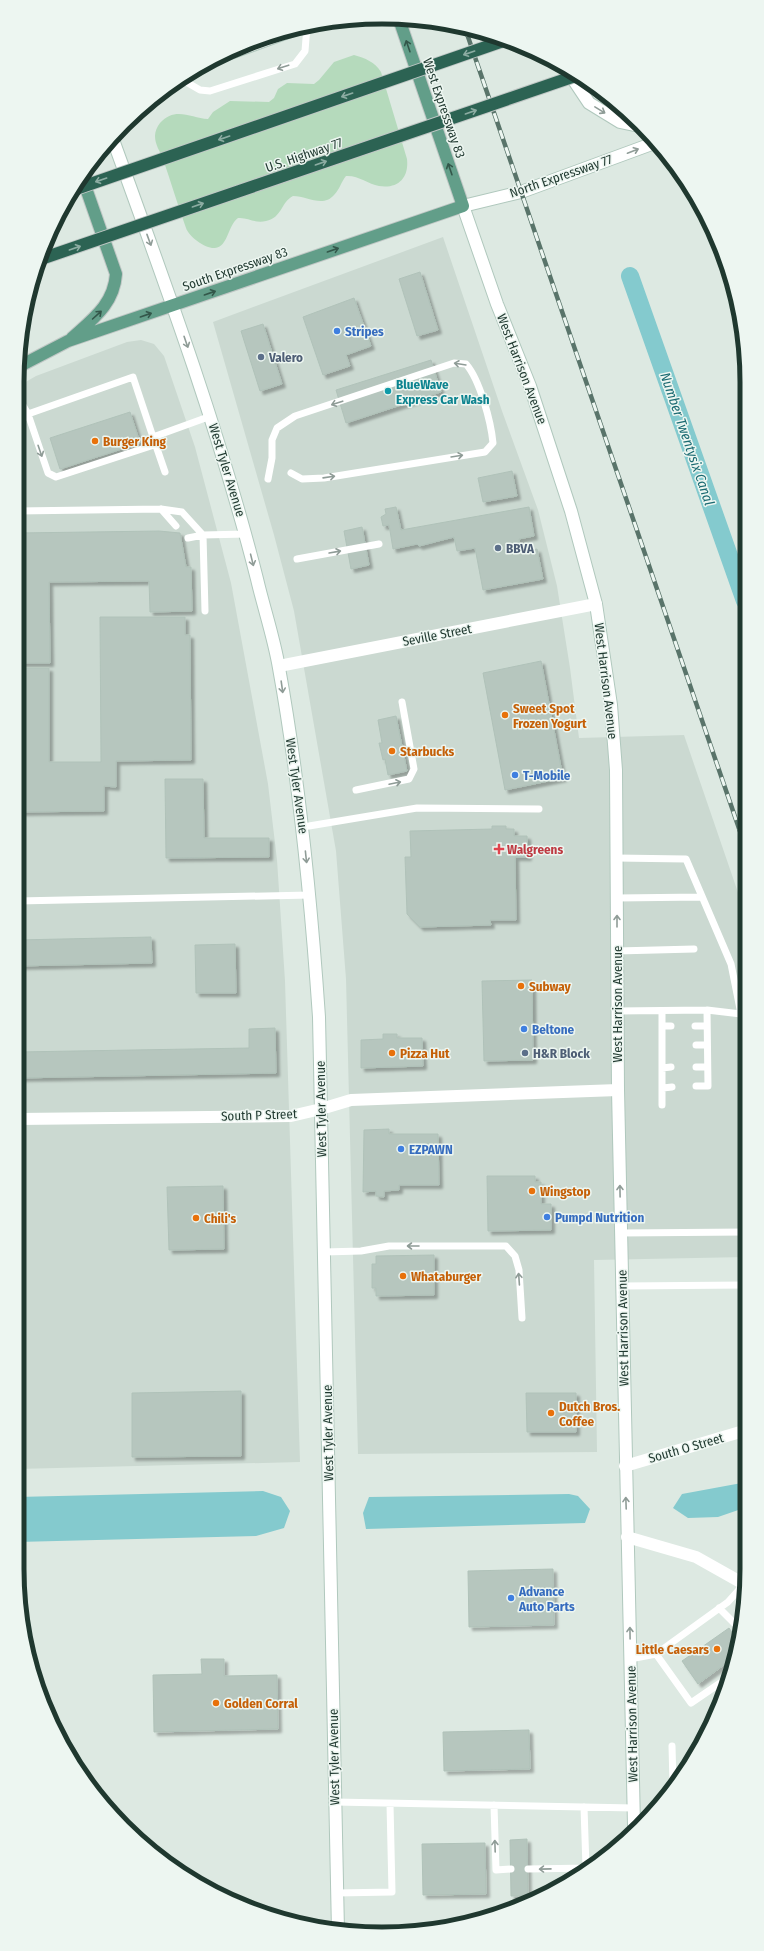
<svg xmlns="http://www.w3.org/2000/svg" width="764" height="1951" font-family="'Fira Sans Condensed',sans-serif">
<defs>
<filter id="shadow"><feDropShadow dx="3.5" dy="3.5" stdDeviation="1" flood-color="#0004"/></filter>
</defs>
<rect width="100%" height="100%" fill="#dde9e2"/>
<path fill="#cbd9d1" d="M443,237L502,411L538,510L557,586L570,668L579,738L684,735L745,913L746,1257L594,1260L597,1452L358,1454L346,979L336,851L294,611L274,535L213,322Z
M141,340L154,344L164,356L195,447L231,583L268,784L277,860L285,981L300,1462L17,1469V387L36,376L127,342Z"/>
<path fill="#b5dabc" d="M354,55C365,58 375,62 381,72L407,159C409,177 399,189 379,186C368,184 358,175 346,176C341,182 340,189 334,195C323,208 307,196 293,196C281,202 282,218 266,221C255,224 248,217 238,218C228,225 228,247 215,248C206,249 189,237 186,228C178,206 171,182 163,159C160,151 155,145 155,136C155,131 157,127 160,123C175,106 191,118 208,119L213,112L230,101L269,102L274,98L278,89L287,83L314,84L319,80L334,62Z"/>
<path fill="#84cace" d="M747,1482V1507L718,1517L688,1518L673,1508L682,1494Z
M263,1491L281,1497L290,1511L284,1528L256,1536L17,1542V1497Z
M569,1494L578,1496L590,1509L585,1523L366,1529L363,1513L369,1497Z"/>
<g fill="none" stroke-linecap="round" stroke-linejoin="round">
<path stroke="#84cace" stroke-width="18" d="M630,276L745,601"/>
</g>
<path fill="#b6c6be" stroke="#b0c2b9" filter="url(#shadow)" d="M420,272L438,330L417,336L399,279Z
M354,298L371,346L346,355L350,366L323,375L303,317Z
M263,324L282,384L260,391L241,331Z
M431,360L441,392L346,423L336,390Z
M130,412L140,443L60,469L50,438Z
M512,471L517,496L483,502L478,478Z
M396,507L401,530L529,507L534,536L519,539L521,552L537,549L543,579L483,590L475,548L457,551L454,537L419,546L417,544L393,549L389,525L383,526L381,517L386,514L385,509Z
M362,527L369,565L351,569L344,531Z
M159,531L180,533L186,567H191L192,611L150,612L149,581L49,582L50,663H17V533Z
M100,617H185V635H190L191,760L116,761V787L104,786V811L17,812V668H49V762H101Z
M541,661L563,778L505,790L483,673Z
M396,716L407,771L388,775L385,759L383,760L379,743H382L378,720Z
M165,779H203L204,838H269V857L166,858Z
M492,826H506V829H514V836H527L528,857H515L516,920H490L491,925L420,927L407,914L405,857H411L410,831L492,829Z
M151,937L152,963L17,966V940Z
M235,944L236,993H196L195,945Z
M532,980L533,1060L484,1061L482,981Z
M275,1028L276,1073L17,1078V1052L249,1048V1029Z
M383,1034H397V1038H422L423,1066L361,1068V1040L383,1039Z
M389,1129V1134H438L439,1185H399V1190L384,1191V1197L376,1196V1191L363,1192L364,1130Z
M487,1176H535V1182H541V1204H551V1230L488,1231Z
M223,1186L224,1249L169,1250L167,1187Z
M434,1255V1295L376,1296V1288H372V1264H376V1256Z
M241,1391V1456L132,1457V1393Z
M526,1393H576V1432H527Z
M553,1569L554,1625L469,1627L468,1571Z
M729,1628L736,1638L732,1659L698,1684L682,1661Z
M201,1659H224V1676L277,1675L278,1729L154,1732L153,1675L202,1674Z
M529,1730L530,1769L444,1771L443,1732Z
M527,1839L528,1896H511L510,1840Z
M485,1843L486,1894L423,1895L422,1844Z"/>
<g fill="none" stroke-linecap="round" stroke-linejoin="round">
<g stroke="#b0c8bd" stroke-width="14">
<path id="secondary" d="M214,59L302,27
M567,70L589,103L620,122L639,126
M112,137C165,283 219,429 257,579C264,609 274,638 279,668C300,784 311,900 319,1017L338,1931
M634,1826L618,1090L616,770L611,705L596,604L571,511L530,386L497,304L463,206L521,192L657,142"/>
</g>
<g stroke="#c0c7c5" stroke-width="14">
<path id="primary" d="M72,338C93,319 114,304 116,274L82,177
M20,366L68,341L463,206L399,19"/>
</g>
<path stroke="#fff" stroke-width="7" d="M181,79L200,90L210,91L295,64L305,51L307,26
M17,395L28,414L133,377L153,437L211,416
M153,437L165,472
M17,468L20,463L19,423L28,414L48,473L56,477L151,446L153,437
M268,479L272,458V440L277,428L295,416L454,363L466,364C480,380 491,422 493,443L485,452L324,478L302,479L291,473
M161,509L176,526
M17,511L161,509L182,512L203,535L246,534
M188,538L203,535L205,611
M297,559L379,544
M356,790L409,779L414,769L402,702
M303,827L417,808L539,809
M616,858L686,859L731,964L741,1014
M617,898L702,897
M17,901L310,895
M617,951L694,949
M617,1011L707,1010L741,1014L746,1016
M662,1012V1105
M662,1026H671
M695,1026H707
M696,1045H707
M696,1067H707
M662,1068L671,1067
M696,1086H708L707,1010
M663,1088L672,1087
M621,1233L746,1232
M324,1252L361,1251L389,1246H506L515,1256L519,1270L522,1318
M622,1286L746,1285
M719,1608L738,1627
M656,1654L691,1703L729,1677
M630,1659L656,1654L728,1602L745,1583
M672,1746L673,1784H676
M335,1802L634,1808
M494,1805L496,1870L511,1869
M584,1807L586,1868
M528,1869L589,1868
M337,1893L392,1892L390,1804
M338,1930H358"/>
<path stroke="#fff" stroke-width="12" d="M279,666L596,604
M625,1466L747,1430"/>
<path stroke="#fff" stroke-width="12" d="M17,1119L291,1116L321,1109L351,1100L618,1090
M627,1537L696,1557L744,1584"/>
<use href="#secondary" stroke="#fff" stroke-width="12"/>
<use href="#primary" stroke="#629e89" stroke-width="12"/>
<g stroke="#59746a" stroke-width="4.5">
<path id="rail" d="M465,28L745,846"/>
</g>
<use href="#rail" stroke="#edf6f1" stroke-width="3" stroke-dasharray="9" stroke-linecap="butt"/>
<g stroke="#c0c7c5" stroke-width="14" stroke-linecap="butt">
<path id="motorway-bridge" d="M73,190L506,40
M38,260L578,75"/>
</g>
<use href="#motorway-bridge" stroke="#2c6353" stroke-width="12"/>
</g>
<defs><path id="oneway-shaft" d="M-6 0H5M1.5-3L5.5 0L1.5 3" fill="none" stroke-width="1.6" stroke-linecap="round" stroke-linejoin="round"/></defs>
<g stroke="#33574a">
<use href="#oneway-shaft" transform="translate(408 46) rotate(-109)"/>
<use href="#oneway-shaft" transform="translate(450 169) rotate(-109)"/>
<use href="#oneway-shaft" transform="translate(333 250) rotate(-19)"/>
<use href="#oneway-shaft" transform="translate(210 293) rotate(-19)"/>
<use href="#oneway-shaft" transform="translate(97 315) rotate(-42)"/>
<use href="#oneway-shaft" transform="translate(146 315) rotate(-19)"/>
</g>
<g stroke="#8caca2">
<use href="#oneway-shaft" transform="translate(469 53) rotate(161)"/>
<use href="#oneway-shaft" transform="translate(347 95) rotate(161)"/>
<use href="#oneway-shaft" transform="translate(471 112) rotate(-19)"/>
<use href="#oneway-shaft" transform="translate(224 138) rotate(161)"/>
<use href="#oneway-shaft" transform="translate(321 163) rotate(-19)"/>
<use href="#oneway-shaft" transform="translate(101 180) rotate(161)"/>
<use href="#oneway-shaft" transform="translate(198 205) rotate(-19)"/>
<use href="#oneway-shaft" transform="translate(75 248) rotate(-19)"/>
</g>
<g stroke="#8f9c97">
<use href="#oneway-shaft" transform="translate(283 67) rotate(162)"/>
<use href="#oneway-shaft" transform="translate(600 110) rotate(31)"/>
<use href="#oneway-shaft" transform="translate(633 151) rotate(-21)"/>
<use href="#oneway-shaft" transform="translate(149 240) rotate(70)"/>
<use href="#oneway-shaft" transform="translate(186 342) rotate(71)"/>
<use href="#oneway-shaft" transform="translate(460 364) rotate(-171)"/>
<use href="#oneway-shaft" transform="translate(337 403) rotate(162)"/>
<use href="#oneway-shaft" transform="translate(40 451) rotate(71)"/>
<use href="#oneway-shaft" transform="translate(457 456) rotate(-9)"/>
<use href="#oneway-shaft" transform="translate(329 477) rotate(-8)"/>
<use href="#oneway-shaft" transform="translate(335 552) rotate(-10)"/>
<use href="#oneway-shaft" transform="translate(252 560) rotate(76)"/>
<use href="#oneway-shaft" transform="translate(282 687) rotate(82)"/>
<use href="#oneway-shaft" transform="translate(395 783) rotate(-12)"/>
<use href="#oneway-shaft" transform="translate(306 857) rotate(84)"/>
<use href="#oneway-shaft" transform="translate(617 921) rotate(-90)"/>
<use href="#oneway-shaft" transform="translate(620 1191) rotate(-91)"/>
<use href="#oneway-shaft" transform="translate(413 1246) rotate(180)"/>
<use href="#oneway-shaft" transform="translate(519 1279) rotate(-94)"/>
<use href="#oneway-shaft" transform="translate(626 1503) rotate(-92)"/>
<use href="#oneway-shaft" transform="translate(630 1633) rotate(-91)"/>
<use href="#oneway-shaft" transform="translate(495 1846) rotate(-92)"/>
<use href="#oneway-shaft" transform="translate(545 1869) rotate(179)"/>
</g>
<g fill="#3f7fe0" stroke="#edf6f1" stroke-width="1.5">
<circle cx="337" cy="331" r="4"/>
<circle cx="515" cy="775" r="4"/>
<circle cx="524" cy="1029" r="4"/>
<circle cx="401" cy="1149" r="4"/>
<circle cx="547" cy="1217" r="4"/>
<circle cx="511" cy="1598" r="4"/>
</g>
<g fill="#5c6f8a" stroke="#edf6f1" stroke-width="1.5">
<circle cx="261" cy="357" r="4"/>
<circle cx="498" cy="548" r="4"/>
<circle cx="525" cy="1053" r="4"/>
</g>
<circle fill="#0f9aa8" stroke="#edf6f1" stroke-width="1.5" cx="388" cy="391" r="4"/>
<g fill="#e8710a" stroke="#edf6f1" stroke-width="1.5">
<circle cx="95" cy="441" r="4"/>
<circle cx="505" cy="715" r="4"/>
<circle cx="392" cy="751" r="4"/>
<circle cx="521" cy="986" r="4"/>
<circle cx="392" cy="1053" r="4"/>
<circle cx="532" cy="1191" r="4"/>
<circle cx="196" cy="1218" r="4"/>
<circle cx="403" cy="1276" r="4"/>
<circle cx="551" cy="1413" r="4"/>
<circle cx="717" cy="1649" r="4"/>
<circle cx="216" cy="1703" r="4"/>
</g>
<path fill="#e0444e" stroke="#edf6f1" stroke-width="1.5" d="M497 843h4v4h4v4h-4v4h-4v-4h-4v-4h4z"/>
<g text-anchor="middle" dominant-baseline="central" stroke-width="3" stroke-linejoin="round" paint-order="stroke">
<g font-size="13" fill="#1f382f" stroke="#edf6f1">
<text transform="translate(444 108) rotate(71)">West Expressway 83</text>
<text transform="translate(304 155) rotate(-19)">U.S. Highway 77</text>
<text transform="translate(561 176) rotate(-19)">North Expressway 77</text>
<text transform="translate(235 269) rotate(-19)">South Expressway 83</text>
<text transform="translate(522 369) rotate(69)">West Harrison Avenue</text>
<text transform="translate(227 470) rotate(73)">West Tyler Avenue</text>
<text transform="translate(437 635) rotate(-11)">Seville Street</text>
<text transform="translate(606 681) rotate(83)">West Harrison Avenue</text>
<text transform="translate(297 786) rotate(82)">West Tyler Avenue</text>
<text transform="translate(617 1004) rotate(-90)">West Harrison Avenue</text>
<text transform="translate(321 1109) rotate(-91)">West Tyler Avenue</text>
<text transform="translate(259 1115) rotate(-2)">South P Street</text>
<text transform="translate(623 1328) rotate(-91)">West Harrison Avenue</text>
<text transform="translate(328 1433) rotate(-91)">West Tyler Avenue</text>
<text transform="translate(686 1448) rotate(-16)">South O Street</text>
<text transform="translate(632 1724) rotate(-91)">West Harrison Avenue</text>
<text transform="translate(334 1757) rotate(-91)">West Tyler Avenue</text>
</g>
<g font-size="13" font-weight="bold" fill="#366cbe" stroke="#edf6f1" text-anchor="start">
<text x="345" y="331">Stripes</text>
<text x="523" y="775">T-Mobile</text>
<text x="532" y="1029">Beltone</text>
<text x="409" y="1149">EZPAWN</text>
<text x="555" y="1217">Pumpd Nutrition</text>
<text x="519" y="1591">Advance<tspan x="519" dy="15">Auto Parts</tspan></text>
</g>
<g font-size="13" font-weight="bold" fill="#4e5e75" stroke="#edf6f1" text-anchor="start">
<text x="269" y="357">Valero</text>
<text x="506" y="548">BBVA</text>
<text x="533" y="1053">H&amp;R Block</text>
</g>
<g font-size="13" font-weight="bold" fill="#0d838f" stroke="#edf6f1" text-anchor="start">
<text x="396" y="384">BlueWave<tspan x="396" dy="15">Express Car Wash</tspan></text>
</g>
<g font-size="13" font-weight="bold" fill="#c56008" stroke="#edf6f1" text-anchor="start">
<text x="103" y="441">Burger King</text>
<text x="513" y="708">Sweet Spot<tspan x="513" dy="15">Frozen Yogurt</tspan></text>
<text x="400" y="751">Starbucks</text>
<text x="529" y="986">Subway</text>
<text x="400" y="1053">Pizza Hut</text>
<text x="540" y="1191">Wingstop</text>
<text x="204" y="1218">Chili's</text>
<text x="411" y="1276">Whataburger</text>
<text x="559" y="1406">Dutch Bros.<tspan x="559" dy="15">Coffee</tspan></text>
<text x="709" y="1649" text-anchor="end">Little Caesars</text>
<text x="224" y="1703">Golden Corral</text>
</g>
<g font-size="13" font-weight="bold" fill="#be3a42" stroke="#edf6f1" text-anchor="start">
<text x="507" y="849">Walgreens</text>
</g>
<g font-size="14" font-style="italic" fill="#1b6b72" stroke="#edf6f1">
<text transform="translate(687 439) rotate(71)">Number Twentysix Canal</text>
</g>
</g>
<path d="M0 0H764V1951H0ZM382 24H382A358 358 0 0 1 740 382V1569A358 358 0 0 1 382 1927H382A358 358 0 0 1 24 1569V382A358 358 0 0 1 382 24Z" fill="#edf6f1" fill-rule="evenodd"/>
<path fill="none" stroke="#1f382f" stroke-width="5" d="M382 24H382A358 358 0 0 1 740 382V1569A358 358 0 0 1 382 1927H382A358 358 0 0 1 24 1569V382A358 358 0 0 1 382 24Z"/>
</svg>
